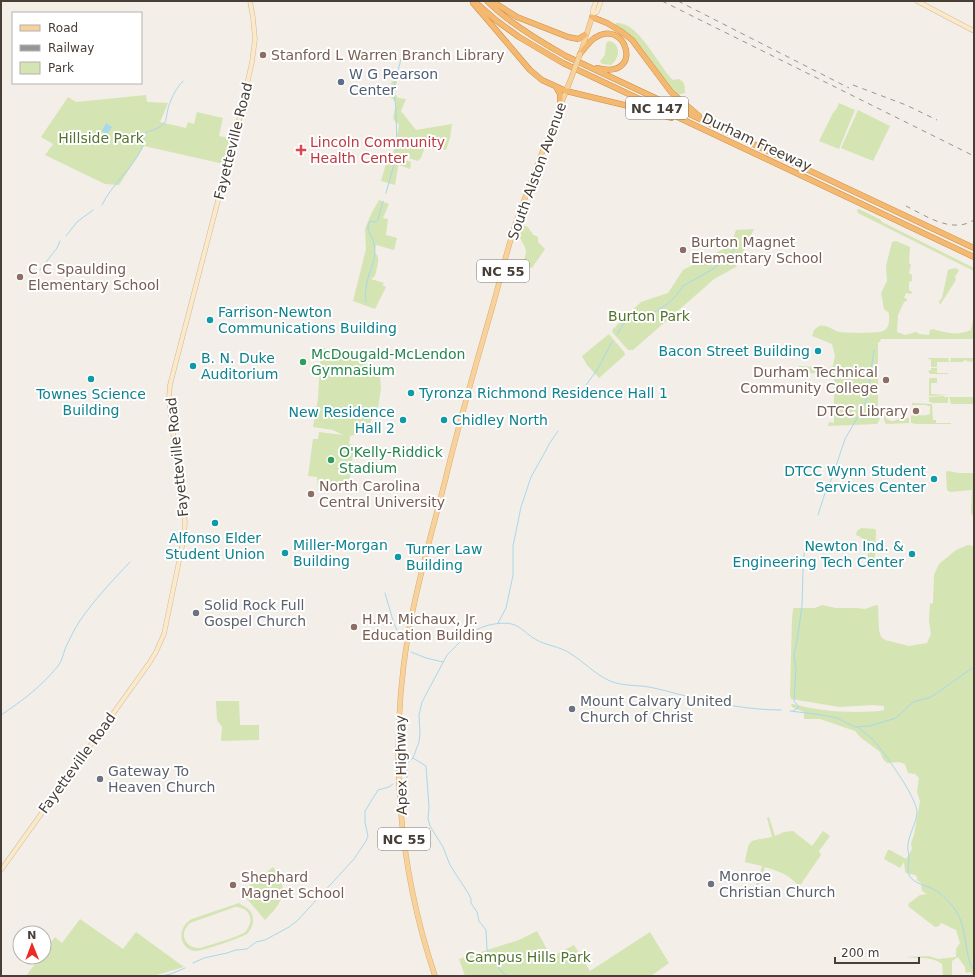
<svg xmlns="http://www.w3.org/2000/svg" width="975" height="977" font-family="'DejaVu Sans',sans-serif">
<rect width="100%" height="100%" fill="#f3eee8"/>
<path fill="#d4e4b3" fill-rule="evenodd" d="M616,23C639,21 658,66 673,80L679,79C685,82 685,86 685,93L677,95L668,86C651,61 641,42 615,25Z
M609,41C621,43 620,59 611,65L602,64L600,61L605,55L606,43Z
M392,81H397L395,94L398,98L406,99L401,111L416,130L452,124L450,138L446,150L426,144L421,158L418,161L393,153L399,126L398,123H396L393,118L396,103L392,98L387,96Z
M146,95L147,102L168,103L160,122L186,128L188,122L194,124L197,112L223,118L219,136L230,138L224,164L144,146L119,185L105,184L45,155L53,144L41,137L68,97L76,102Z
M839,103L855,110L839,149L819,141L833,113L837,108Z
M858,110L890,126L873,161L841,148Z
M388,157L399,161L395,185L381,181Z
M400,158L411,162L410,169L399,165Z
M379,200L389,204L383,218L388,219L386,235L397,238L394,250L376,245L375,252C376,254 378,256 378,258C379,261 376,272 375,276L371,279L384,283L382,285L386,287L375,309L353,301L366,249L365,229L371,214Z
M859,209L881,220L882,222L974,268V271L858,213L857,210Z
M520,224L528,227L530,231L532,232V234L538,237V242L545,249L532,268L524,265C524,259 526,255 526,250C525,246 522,243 521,239L515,238Z
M754,229L736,267L714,279L704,288L633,350H628L613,333L612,330L614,328L641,302L668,293L683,270L731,245L736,230Z
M896,241L910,247L909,263L911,265L909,273L912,275V281L909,282V290L912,292L911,294L906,293L904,298L907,299V301L904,302L898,315L897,332L905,335L916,332L919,334L929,335L930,330L933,329C945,333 958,336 971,330L974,315V339H881L880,342H878V416L880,419L877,424L828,426L829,422L834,423V374L810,373L805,375L798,376L799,366L829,368L833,366L835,355L832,344L812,336L814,330L819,326C826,324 832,330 839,332C845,333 881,334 885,330C890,326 889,319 889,313L884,309L881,293L887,281L886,266L892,242Z
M955,268L959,270L955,277L956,280L940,305L939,301L942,298L948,270Z
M609,334L624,352L625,355L599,378L587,365L582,356Z
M321,347L370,366L380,377L381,388L378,408L374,414L368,428L366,427L358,434L350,436L349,444L354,445L350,479H347L346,484L340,489V493L318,490L317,477L308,476L313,439H318L319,432L343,435L333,430L313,427L318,399Z
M928,358H948L949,362H937V367H931V359H928Z
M951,358H974V362L973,361L971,362L969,361L968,362L966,360L963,361V362H950Z
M931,368H937V373H948V374H930L928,371L931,370Z
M930,378H937V383H931V394L948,395L929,396V380Z
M944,396V397H948V403H932L929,401V397Z
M949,397H974V404H951Z
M912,403L932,404L933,420H936V423H951V424H916L911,423V416C916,414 923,417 930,414V406H927V405H912Z
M884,411H888L885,414C886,419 888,421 894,421L900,418H909V423L886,424L884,420Z
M948,471L959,473H974V516L972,515L971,512L972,490L950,492L947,490L946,472Z
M861,528L875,529L876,531L875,558L873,560L869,561C866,550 870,540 856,535L857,531Z
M968,545L974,546V975L970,972L966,973L965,967L958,957L952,961V976H943L942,964C932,956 918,959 906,957L929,956L938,959L956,957V949L960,943L956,930L941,923L939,926L935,927L909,907L908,904L920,895L927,894L922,891L921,883L917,880V877L915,875L906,873L905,871L904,862L900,868L884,859L888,850H890L906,859L912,849L911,843L914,835L920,801L917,792L919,778L915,774L908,773L905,764L899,762L887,763L883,759L880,752L860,737L855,731L820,719H804V712L792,707L791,704H793C823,712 849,713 880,711L884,710V706L872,705L840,707L791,699L790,695L792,619L793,609L794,608H815L822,605L836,608H857L865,609L876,605L878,606L879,630L881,637L885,640L909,646L927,643L931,634L929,621L930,604L933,603L934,575L939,564L956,550Z
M239,701L240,725H259V740L221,741L222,727L217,720L216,701Z
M769,817L775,836L784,832L793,831L812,846L823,831L830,836L819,851L821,855L799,887C791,875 778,871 765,867L758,886L756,885L762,866L745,862C750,836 748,842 772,837L767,818Z
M273,867C290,890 283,902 265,920L242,893L243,891Z
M239,903C241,905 244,906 247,908C256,915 254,927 247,934C240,938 201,952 194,951C177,947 178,926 192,919ZM235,907C241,907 246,909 249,914C252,920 250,927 245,932C239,937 210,945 200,948C185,949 178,933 190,923Z
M80,919L123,949L136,932L184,967L153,976H26L40,957H44V952L55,937L62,943Z
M537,931L551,957L574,945L590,971L650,932L669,963L651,976H465L459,959L519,940Z"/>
<path fill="#a8d8ec" d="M106,123L112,127L106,135L102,131Z"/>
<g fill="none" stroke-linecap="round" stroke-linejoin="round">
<path stroke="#a8d8ec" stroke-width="1" d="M397,75L401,59
M395,82L394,93L396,108L397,151
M386,193L395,161
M102,205C112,184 131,170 141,150C144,144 143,138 146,132C174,124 162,120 171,100C174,93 178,86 183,81
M66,236L77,222L93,210
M40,270L57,248L60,241
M366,302C364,295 367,279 370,272C371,268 373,264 374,260C375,255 375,249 374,244C373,235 364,231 370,221L376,222L378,220L383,201
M617,334L625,322L632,316L643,317L650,315L666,305L676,296L683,286L713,269L727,259L735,248
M586,385L597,370L612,342
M818,515L826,490L832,478L845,439L863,408L867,398L874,350
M385,593L394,624L400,636
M498,623L506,608L513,575V546L521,507L531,477L545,452L549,444L558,431
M468,637C475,626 500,621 512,624C522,627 526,634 535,639C546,646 560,646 571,654C584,662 595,674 608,680C618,685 629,685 641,686C654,687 669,692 682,695C714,703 748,710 781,710
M411,652L426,658L443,662
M790,711L822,715L837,718L855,727L870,726L896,718L913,702L931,697L974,667
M793,711L799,707L794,701L796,669L794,655L797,641L802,606L803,570L805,542
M1,715C22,701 42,686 58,666C62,661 63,655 65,649C69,640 74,630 79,622C94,600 112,581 130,562
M858,727C863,732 869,736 874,741C884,752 918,799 917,813C916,824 909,834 908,845C907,849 909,853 909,857C909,863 907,868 909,875C913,884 927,885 935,890C942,894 951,903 956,911C968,929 963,953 974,971
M413,758L426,766L429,807L428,819L430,826L443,847L450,865L468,893L471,899V903L477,912L479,921L486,930L487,949L492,959L502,972L508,976
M405,779L407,778V763L413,758L419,742L420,734L419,715L422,702L447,655L460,642
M193,963L204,958L227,953L236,950L247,949L256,942L265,940L289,927L297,921L354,859L366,841L368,836L365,822V811L378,790L389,787L393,784
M161,976L171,974L185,968"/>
<g stroke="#d0bb9a" stroke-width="5">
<path id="secondary" d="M917,1L974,31
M593,14V10L596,1
M592,17L593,14L597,12L601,1
M1,870L150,662L156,652L164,634L184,537L185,522L183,509L170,410L169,398L170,385L239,120L252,62L255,39L253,18L250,1"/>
</g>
<g stroke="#dcad6d" stroke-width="5.5">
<path id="primary" d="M581,52L592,17
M435,976C398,866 389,749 408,635C417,583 432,532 445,481C459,422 476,364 493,305C501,277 507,248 517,220C534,172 553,124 572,76"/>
</g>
<g stroke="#d38c42" stroke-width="6">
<path id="motorway" d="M474,1L497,21L519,37L563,63L974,257
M487,1C509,23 539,41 566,56L974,248
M492,1L517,17L568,37L578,39L585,35
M473,3L530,70L542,80L566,91L645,110L671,118
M592,17L607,23L622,32L632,40L671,92L699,116
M580,54C584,49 588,44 592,40C626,13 646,81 597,68
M556,87L560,94V106"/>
</g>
<use href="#secondary" stroke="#fbe9ca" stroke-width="4"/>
<use href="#primary" stroke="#f8d29c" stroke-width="4.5"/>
<use href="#motorway" stroke="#f4b971" stroke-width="5"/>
<path stroke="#969696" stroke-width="1" stroke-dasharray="5 5" stroke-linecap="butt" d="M662,1L974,156
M678,1L849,88
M853,85L906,105L937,120
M906,206C926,216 952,234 974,220"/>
<g stroke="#dcad6d" stroke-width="5.5" stroke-linecap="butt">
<path id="primary-bridge" d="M572,76L580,54"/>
</g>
<use href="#primary-bridge" stroke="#f8d29c" stroke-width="4.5"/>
</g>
<g fill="#8d6e63" stroke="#fff" stroke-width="1.5">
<circle cx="263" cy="55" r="4"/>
<circle cx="683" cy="250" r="4"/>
<circle cx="20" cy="277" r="4"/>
<circle cx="886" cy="380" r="4"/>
<circle cx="916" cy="411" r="4"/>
<circle cx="311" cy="494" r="4"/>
<circle cx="354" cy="627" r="4"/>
<circle cx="233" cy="885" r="4"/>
</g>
<circle fill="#5c6f8a" stroke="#fff" stroke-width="1.5" cx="341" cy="82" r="4"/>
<path fill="#e0444e" stroke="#fff" stroke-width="1.5" d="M299 144h4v4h4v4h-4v4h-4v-4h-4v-4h4z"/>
<g fill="#0f9aa8" stroke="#fff" stroke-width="1.5">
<circle cx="210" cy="320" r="4"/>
<circle cx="818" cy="351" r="4"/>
<circle cx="193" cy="366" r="4"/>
<circle cx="91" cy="379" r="4"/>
<circle cx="411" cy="393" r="4"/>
<circle cx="403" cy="420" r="4"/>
<circle cx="444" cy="420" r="4"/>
<circle cx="934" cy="479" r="4"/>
<circle cx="215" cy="523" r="4"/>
<circle cx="285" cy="553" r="4"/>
<circle cx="912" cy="554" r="4"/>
<circle cx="398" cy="557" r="4"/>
</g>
<g fill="#2e9e5b" stroke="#fff" stroke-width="1.5">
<circle cx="303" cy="362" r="4"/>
<circle cx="331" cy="460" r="4"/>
</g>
<g fill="#6b7280" stroke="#fff" stroke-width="1.5">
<circle cx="196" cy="613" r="4"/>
<circle cx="572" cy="709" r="4"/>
<circle cx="100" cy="779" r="4"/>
<circle cx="711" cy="884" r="4"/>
</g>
<g text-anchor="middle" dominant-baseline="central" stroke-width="4" stroke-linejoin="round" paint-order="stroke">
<g fill="#fff" stroke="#7e7873" stroke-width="1">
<rect x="626" y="97" width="62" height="22" rx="3"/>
<rect x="477" y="260" width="52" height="22" rx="3"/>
<rect x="378" y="828" width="52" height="22" rx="3"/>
</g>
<g font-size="13" font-weight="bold" fill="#463e37">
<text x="657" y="108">NC 147</text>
<text x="503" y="271">NC 55</text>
<text x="404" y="839">NC 55</text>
</g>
<g font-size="14" fill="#785e54" stroke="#fff" text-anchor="start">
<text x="271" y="55">Stanford L Warren Branch Library</text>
<text x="691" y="242">Burton Magnet<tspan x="691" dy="16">Elementary School</tspan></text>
<text x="28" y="269">C C Spaulding<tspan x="28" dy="16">Elementary School</tspan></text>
<text x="878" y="372" text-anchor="end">Durham Technical<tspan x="878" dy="16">Community College</tspan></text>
<text x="908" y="411" text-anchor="end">DTCC Library</text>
<text x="319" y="486">North Carolina<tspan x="319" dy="16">Central University</tspan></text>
<text x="362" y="619">H.M. Michaux, Jr.<tspan x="362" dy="16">Education Building</tspan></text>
<text x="241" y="877">Shephard<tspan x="241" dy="16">Magnet School</tspan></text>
</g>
<g font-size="14" fill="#4e5e75" stroke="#fff" text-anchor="start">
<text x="349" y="74">W G Pearson<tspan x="349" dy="16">Center</tspan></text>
</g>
<g font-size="14" fill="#51742e" stroke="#fff">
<text x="101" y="138">Hillside Park</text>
<text x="649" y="316">Burton Park</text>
<text x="528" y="957">Campus Hills Park</text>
</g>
<g font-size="14" fill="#463e37" stroke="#fff">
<text transform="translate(233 141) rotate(-76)">Fayetteville Road</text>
<text transform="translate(757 142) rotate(25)">Durham Freeway</text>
<text transform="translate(537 171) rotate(-70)">South Alston Avenue</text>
<text transform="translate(177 457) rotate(-96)">Fayetteville Road</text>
<text transform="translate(77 763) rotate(-54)">Fayetteville Road</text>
<text transform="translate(401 765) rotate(-91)">Apex Highway</text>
</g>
<g font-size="14" fill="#be3a42" stroke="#fff" text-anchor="start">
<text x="310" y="142">Lincoln Community<tspan x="310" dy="16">Health Center</tspan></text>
</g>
<g font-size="14" fill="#0d838f" stroke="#fff" text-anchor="start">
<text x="218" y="312">Farrison-Newton<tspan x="218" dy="16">Communications Building</tspan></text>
<text x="810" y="351" text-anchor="end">Bacon Street Building</text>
<text x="201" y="358">B. N. Duke<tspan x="201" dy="16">Auditorium</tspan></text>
<text x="419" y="393">Tyronza Richmond Residence Hall 1</text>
<text x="91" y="394" text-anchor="middle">Townes Science<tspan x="91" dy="16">Building</tspan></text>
<text x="395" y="412" text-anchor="end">New Residence<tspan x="395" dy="16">Hall 2</tspan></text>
<text x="452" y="420">Chidley North</text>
<text x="926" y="471" text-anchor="end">DTCC Wynn Student<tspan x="926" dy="16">Services Center</tspan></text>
<text x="215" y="538" text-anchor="middle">Alfonso Elder<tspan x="215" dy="16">Student Union</tspan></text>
<text x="293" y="545">Miller-Morgan<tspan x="293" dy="16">Building</tspan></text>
<text x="904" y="546" text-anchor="end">Newton Ind. &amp;<tspan x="904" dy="16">Engineering Tech Center</tspan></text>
<text x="406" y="549">Turner Law<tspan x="406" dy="16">Building</tspan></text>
</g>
<g font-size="14" fill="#27864d" stroke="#fff" text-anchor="start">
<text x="311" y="354">McDougald-McLendon<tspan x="311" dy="16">Gymnasium</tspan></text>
<text x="339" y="452">O'Kelly-Riddick<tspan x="339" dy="16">Stadium</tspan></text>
</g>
<g font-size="14" fill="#5b616d" stroke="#fff" text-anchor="start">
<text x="204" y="605">Solid Rock Full<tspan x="204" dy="16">Gospel Church</tspan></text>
<text x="580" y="701">Mount Calvary United<tspan x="580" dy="16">Church of Christ</tspan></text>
<text x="108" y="771">Gateway To<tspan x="108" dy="16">Heaven Church</tspan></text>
<text x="719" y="876">Monroe<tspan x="719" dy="16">Christian Church</tspan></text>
</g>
</g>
<rect width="975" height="977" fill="none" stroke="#463e37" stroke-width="4"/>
<rect x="12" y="12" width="130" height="72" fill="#ffffff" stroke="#b5b2af"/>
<rect x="20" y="25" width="20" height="6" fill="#f8d29c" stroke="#b5b2af"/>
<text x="48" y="32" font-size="12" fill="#463e37">Road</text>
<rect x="20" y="45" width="20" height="6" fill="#969696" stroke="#b5b2af"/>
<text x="48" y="52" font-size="12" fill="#463e37">Railway</text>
<rect x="20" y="62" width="20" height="12" fill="#d4e4b3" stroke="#b5b2af"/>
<text x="48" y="72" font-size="12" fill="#463e37">Park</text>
<g transform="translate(32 945) rotate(359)"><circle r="19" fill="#ffffff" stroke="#b5b2af"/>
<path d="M0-3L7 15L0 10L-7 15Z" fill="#ec2b26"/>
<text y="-6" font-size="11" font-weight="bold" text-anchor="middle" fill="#463e37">N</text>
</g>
<path d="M835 957v6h84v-6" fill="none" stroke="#463e37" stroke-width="2"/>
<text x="841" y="957" font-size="12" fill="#463e37" stroke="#ffffff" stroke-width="3" paint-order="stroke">200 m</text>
</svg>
